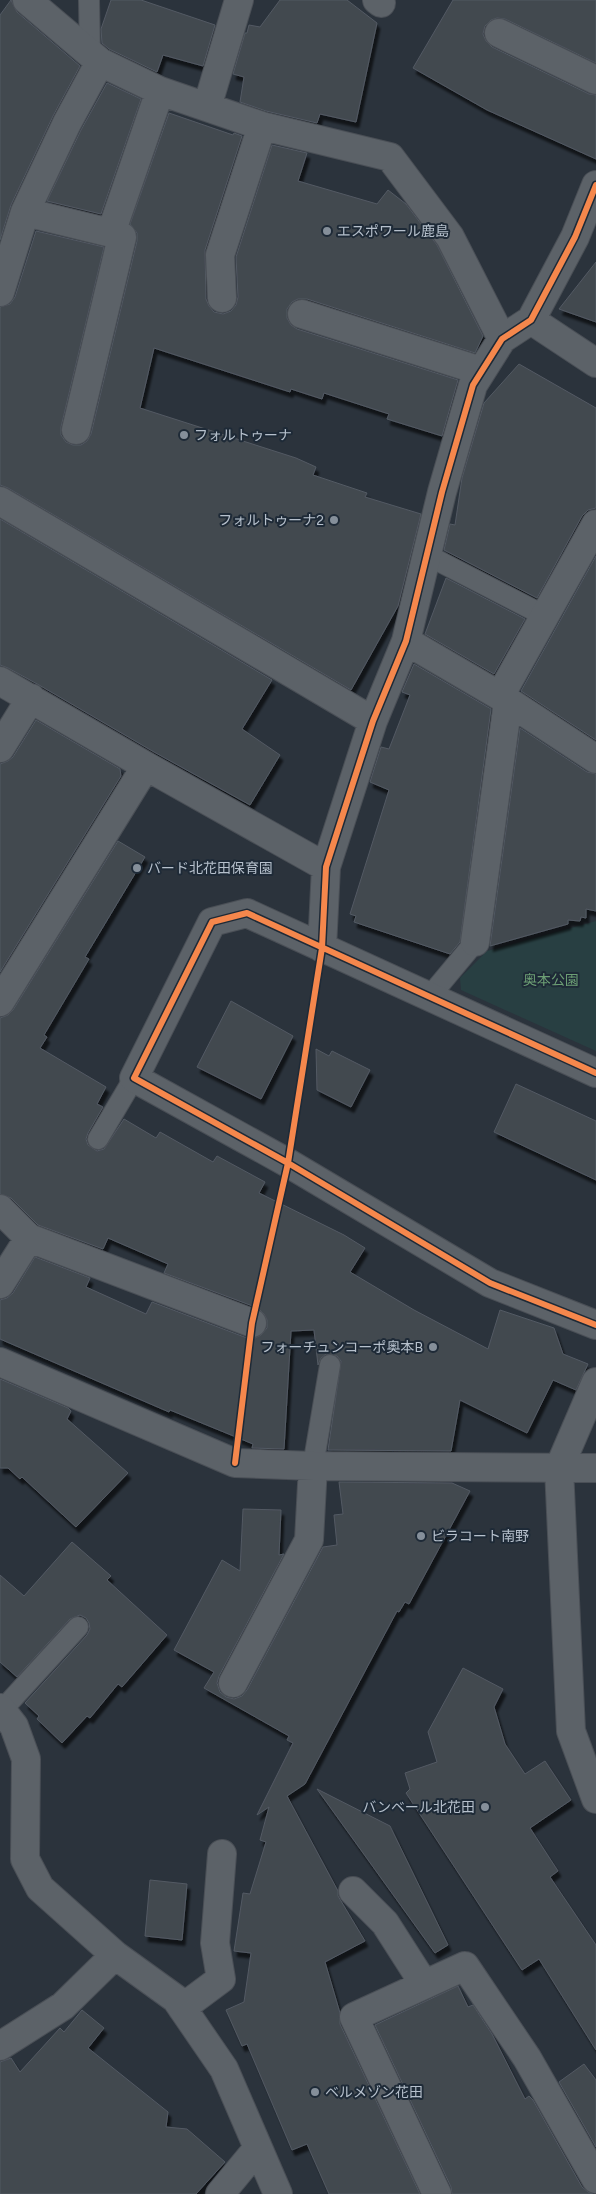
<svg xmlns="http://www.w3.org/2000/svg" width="596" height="2194" font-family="Figtree,'Noto Sans JP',sans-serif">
<defs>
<filter id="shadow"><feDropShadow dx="3" dy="5.5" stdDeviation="1" flood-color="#0009"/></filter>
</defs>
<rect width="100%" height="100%" fill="#2b333c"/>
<path fill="#283f42" d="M596,921V1051L461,990L460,978L487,951Z"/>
<path fill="#424850" stroke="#535a63" filter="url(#shadow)" d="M11,0L17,12L80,66L53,116L11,205L0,240V15Z
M111,0H141L215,25L203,66L163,55L157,72L109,49L102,43L101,29Z
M280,0H347L377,23L356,122L320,114L317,123L266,111L240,102L244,77L233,74L245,33H247L249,25L260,27Z
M453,0H596V63L505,19L497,18L491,20L485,26L483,34L486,41L492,47L589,94L596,95V159L487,110L413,68Z
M107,83L141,99L101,214L47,201L81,130Z
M169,113L233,135L234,133L242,136L205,250L206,299L209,306L214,312L223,314L231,311L236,305L238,297L236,257L272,145L307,153L298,181L377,204L388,190L406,204L437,245L483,336L475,353L307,299H298L292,302L287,309V318L291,325L297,329L458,380L442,436L387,419L389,414L324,393L322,399L291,389L290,392L154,348L140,408L296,458L316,467L313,475L367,493L365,497L421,514L398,606L351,690L8,488L0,485V307L10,304L15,297L36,231L104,247L61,427V435L66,442L73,445H81L87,441L91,434L137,241V233L130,224Z
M596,262V322L559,309Z
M519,364L596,408V508L588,510L582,516L537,598L444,550L450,524L455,525L462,478L484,403Z
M0,519L272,680L242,729L280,755L250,805L154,752L39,685L8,668L0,665Z
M596,556V740L521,691Z
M446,578L525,619L494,674L425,634Z
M414,664L491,709L460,942L450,954L354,922L356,916L350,914L389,790L370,782L381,747L389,749L410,695L402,692Z
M36,720L120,769L121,776L0,972V764L8,761L13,757Z
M520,728L587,772L596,774V911L586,909V918L581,917L580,921L568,920V924L490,946Z
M118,841L145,857L85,957L89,959L44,1035L47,1037L40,1048L106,1087L97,1104L103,1107L88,1133L86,1139L88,1145L97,1151L104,1149L124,1119L156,1138L160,1132L213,1162L217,1156L265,1182L259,1193L344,1235L365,1248L350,1272L414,1310L488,1349L500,1310L554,1328L563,1354L588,1364L576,1390L553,1380L527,1433L460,1400L451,1451L328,1450L341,1361L337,1356L326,1354L321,1358L318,1365L314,1330L291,1331L284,1449L252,1448L253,1444L170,1410L169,1412L0,1339V1300L7,1298L13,1293L35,1257L90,1278L86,1287L146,1314L152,1302L247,1338H255L261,1335L267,1328V1320L264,1314L258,1308L164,1273L168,1264L108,1238L103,1249L38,1225L11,1198L0,1194V1018L8,1015L13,1010Z
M231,1001L293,1036L261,1099L197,1067Z
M316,1049L329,1056L332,1051L370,1070L351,1107L317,1090Z
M516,1084L596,1121V1180L494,1132Z
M0,1379L68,1408L71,1411L67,1419L128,1473L76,1527L22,1477L20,1479L8,1468H0Z
M339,1482L452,1483L470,1491L409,1604L405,1602L399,1612L397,1611L305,1784L287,1796L338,1891V1896L365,1941L325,1962L340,2013V2024L420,2194H329L307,2144L292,2150L247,2044L242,2046L226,2010L244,2002L251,1953L234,1951L243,1893L250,1894L266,1842L260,1840L269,1807L257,1815L293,1743L287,1740L289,1736L204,1688L214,1672L174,1650L222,1560L240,1571L243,1509L281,1510L279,1555L284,1554L219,1676L217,1683L220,1692L226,1697L234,1699L242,1696L247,1690L323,1547L337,1545L334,1515L343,1514Z
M72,1542L111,1576L107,1580L167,1635L122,1687L118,1684L90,1718L87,1716L62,1743L37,1719L39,1716L25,1703L87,1635L90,1629L89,1623L86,1618L80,1615L70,1619L17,1677L0,1662V1575L24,1596Z
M463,1668L503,1689L494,1707L505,1744L525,1774L545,1761L571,1800L530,1828L558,1871L550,1877L596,1945V2050L539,1959L522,1970L406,1793L410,1789L405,1773L437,1762L428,1732Z
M317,1789L390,1826L448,1945L435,1953Z
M150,1880L187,1884L182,1940L145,1936Z
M458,1986L468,2007L473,2005L492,2034L525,2099L529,2096L533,2100L582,2187L588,2192L593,2194H452L451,2187L375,2025Z
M82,2010L104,2028L88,2048L168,2112L166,2127L187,2129L225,2162L196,2194H0V2062L11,2058L20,2072L60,2028L64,2032Z
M584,2064L596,2080V2147L559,2082Z"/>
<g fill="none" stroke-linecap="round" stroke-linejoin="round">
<g stroke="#4a4f56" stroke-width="22">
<path id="service" d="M89,0L90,54
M427,555L545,616
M430,996L475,942
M98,1139L134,1078
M313,1466L330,1365
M2,1710L78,1627"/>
</g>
<g stroke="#4a4f56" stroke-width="30">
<path id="minor" d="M27,0L100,62L160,91L262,126L390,157L450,237L502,339
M377,0L381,3
M499,33L596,80
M207,107L239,0
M25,212L111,233L160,91
M0,292L25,212L67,123L100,62
M222,298L220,255L262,126
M302,314L481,371
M531,320L596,363
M76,430L122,237L111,233
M0,501L373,721
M406,641L500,696L596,759
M0,681L146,766
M500,696L596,524
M0,748L31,698
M475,942L508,702
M322,948L326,867L373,721L406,641L442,492L473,385L502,339L531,320L575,237L596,185
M0,1002L146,766L326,867
M596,1073L247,913L212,922L134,1078L288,1163L490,1283L596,1325
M0,1209L29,1238L0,1284
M29,1238L252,1323
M0,1362L235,1463L313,1466L596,1468
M596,1382L559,1468L571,1731L596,1799
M233,1683L309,1540L313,1466
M0,1708L14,1726L26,1759L25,1859L40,1888L115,1955L176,1999L224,2069L278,2194
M353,1891L385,1923L424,1984
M182,2008L221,1979L215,1943L222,1854
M0,2046L63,2006L115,1955
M220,2194L258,2148
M437,2194L354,2017L465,1966L527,2058L596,2179"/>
</g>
<path stroke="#596066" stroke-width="3" stroke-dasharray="4 4" stroke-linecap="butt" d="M293,1128L317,981
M259,1292L280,1195
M239,1430L248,1355"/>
<use href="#service" stroke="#5c6268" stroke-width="20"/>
<use href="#minor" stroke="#5c6268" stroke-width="28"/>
<g stroke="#1e2a37" stroke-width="9">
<path id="cycleway" d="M596,1073L247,913L212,922L134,1078L288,1163L490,1283L596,1325
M235,1463L252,1323L288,1163L322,948L326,867L373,721L406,641L442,492L473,385L502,339L531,320L575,237L596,185"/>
</g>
<use href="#cycleway" stroke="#f5874c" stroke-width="6"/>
</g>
<g fill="#858f9a" stroke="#1e2a37" stroke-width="2">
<circle cx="327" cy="231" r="5"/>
<circle cx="184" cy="435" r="5"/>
<circle cx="334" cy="520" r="5"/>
<circle cx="137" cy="868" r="5"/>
<circle cx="433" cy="1347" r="5"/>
<circle cx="421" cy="1536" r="5"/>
<circle cx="485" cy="1807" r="5"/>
<circle cx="315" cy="2092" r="5"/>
</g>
<g text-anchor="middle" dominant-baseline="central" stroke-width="4" stroke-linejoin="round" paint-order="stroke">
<g font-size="14" fill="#b6c0cc" stroke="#1e2a37" text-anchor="start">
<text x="337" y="231">エスポワール鹿島</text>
<text x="194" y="435">フォルトゥーナ</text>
<text x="324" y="520" text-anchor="end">フォルトゥーナ2</text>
<text x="147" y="868">バード北花田保育園</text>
<text x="423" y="1347" text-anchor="end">フォーチュンコーポ奥本B</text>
<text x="431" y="1536">ビラコート南野</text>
<text x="475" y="1807" text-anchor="end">バンベール北花田</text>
<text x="325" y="2092">ベルメゾン花田</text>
</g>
<g font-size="14" fill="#6c9e74" stroke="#1e2a37">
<text x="551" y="980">奥本公園</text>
</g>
</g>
</svg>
